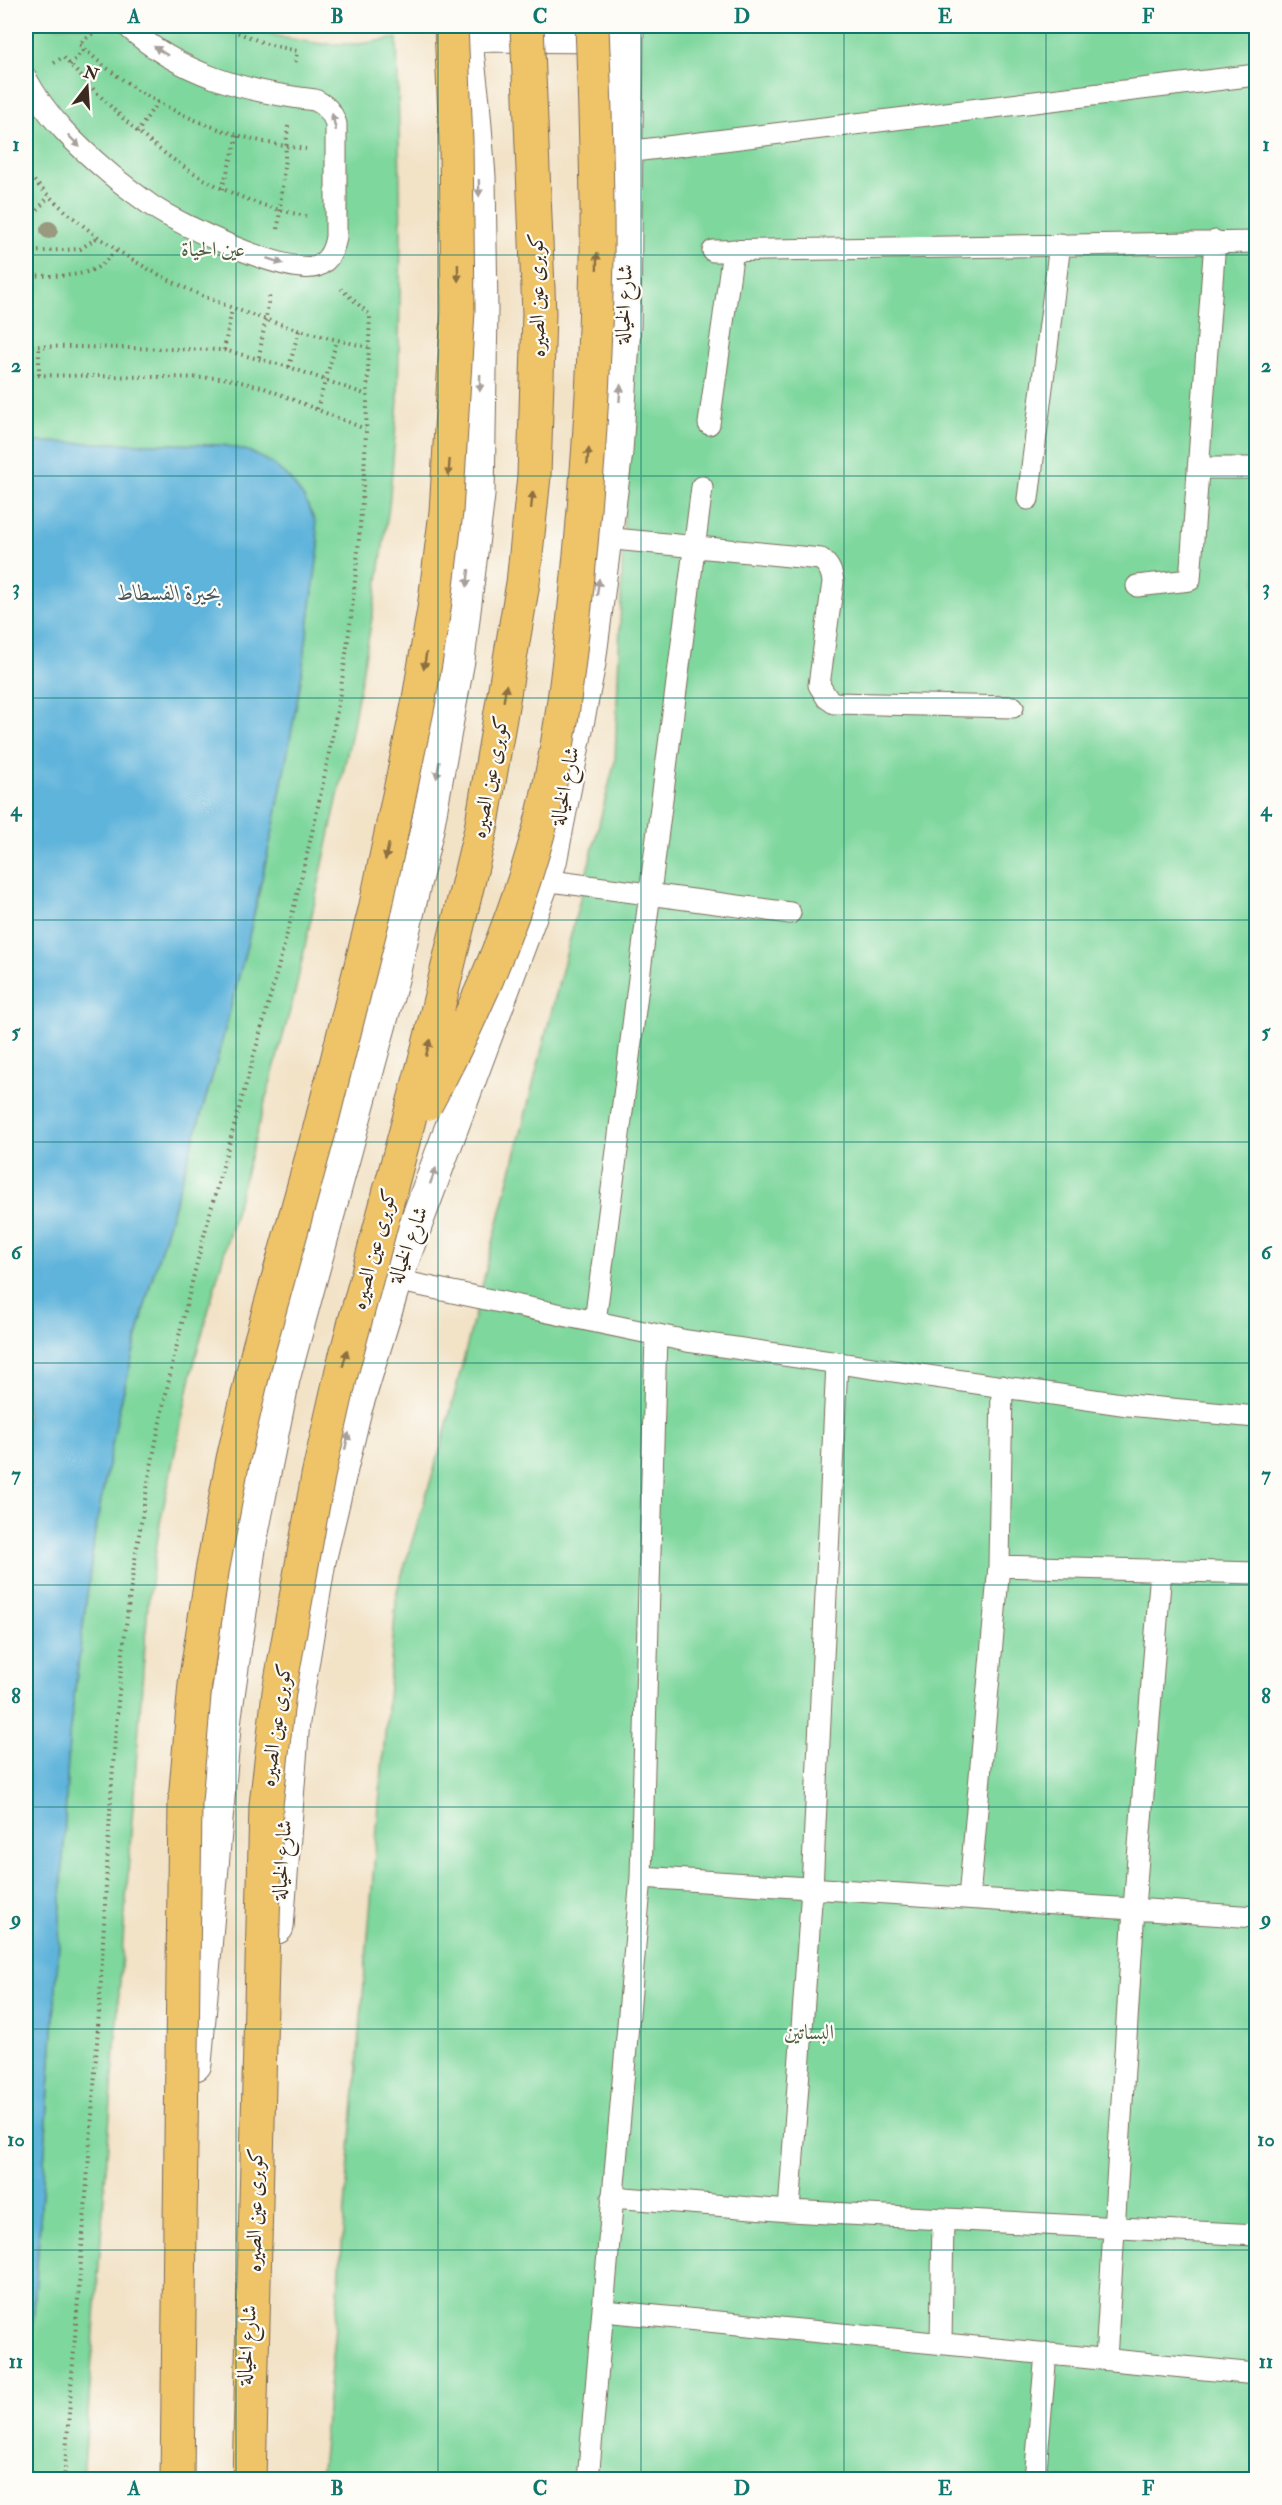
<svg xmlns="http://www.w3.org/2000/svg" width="1282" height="2505" font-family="'IM FELL Double Pica',Amiri,serif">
<rect width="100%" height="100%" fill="#fdfcf7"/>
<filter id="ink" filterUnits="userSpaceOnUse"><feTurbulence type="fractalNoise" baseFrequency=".0167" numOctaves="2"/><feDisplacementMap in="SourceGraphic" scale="12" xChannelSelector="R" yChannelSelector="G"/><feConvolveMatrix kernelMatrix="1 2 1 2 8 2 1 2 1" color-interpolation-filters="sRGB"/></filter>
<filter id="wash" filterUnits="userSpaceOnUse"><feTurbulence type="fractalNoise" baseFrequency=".008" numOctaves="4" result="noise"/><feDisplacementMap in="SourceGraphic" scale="24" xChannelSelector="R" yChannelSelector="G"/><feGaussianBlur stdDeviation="1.35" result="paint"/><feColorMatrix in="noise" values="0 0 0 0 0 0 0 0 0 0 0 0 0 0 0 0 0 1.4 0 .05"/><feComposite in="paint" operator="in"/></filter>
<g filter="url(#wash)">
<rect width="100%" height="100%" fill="#f2e2c6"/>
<path fill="#7ed79d" stroke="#5c805e" stroke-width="1.5" d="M26,26H245L285,38L322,44H359L397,38L401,235L398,400L389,506L374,607L351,736L295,992L193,1367L160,1523L148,1603L83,2480L26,2479V2427L59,1943L69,1736L95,1532L118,1414L149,1289L216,1064L247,945L274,825L300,686L319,546L289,478L270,462L248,451L223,445L26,442Z
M618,26H1256V2479L320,2480L336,2316L397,1591L443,1440L615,761L627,434Z"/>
<path fill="#5eb4db" stroke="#4c6f7c" stroke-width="1.5" d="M26,442L223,445L248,451L270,462L289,478L304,498L315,521L319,546L300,686L274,825L247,945L216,1064L149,1289L118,1414L95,1532L69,1736L59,1943L26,2427Z"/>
</g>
<g filter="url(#ink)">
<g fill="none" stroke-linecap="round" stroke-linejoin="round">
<g stroke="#7b6a59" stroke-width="23">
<path id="service" d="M26,78C46,116 76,145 109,173C123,185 138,196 152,206C178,224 289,277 317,266C329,261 334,249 336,237V124C332,112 327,106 315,100C246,92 179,74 127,26
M626,152L1256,75
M713,251L1256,242
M709,424L733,250
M1198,468H1256
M1028,499L1060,244
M604,538L821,559C829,566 832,572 833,582L819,685L827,698L834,703L1013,707
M1137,586L1190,580L1215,241
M543,880L790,913
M395,1280L687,1341L1128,1405L1256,1417
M595,1322L702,487
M999,1566L1256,1573
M641,1877L1256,1917
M969,1898L999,1566L1002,1386
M612,2197L789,2211L1256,2235
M789,2211L812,1888L837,1363
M604,2311L1256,2374
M941,2343L943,2220
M1106,2359L1134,1908L1161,1570
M588,2480L641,1877L656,1335
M1035,2480L1046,2353"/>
</g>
<g stroke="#7b6a59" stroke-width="35">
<path id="tertiary" d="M465,35L619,36
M277,1927L293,1721L319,1561L355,1410L395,1280L550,862L589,663L616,452L624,325L627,26
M195,2064L225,1716L250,1542L283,1379L392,979L427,829L458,660L478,495L481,309L479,177L473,102L464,27"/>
</g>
<path stroke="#7b6a59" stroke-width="4" stroke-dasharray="1.5 4.5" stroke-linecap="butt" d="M221,26L267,44L297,51L295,65
M97,30L79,44C143,104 218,138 306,149
M54,63L63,57C135,135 198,195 306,216
M70,65L84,49
M137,133L157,102
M26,172C115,272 240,319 368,347
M222,189L238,136
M26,224L49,196
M278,229L288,126
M26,252L80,249L98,237
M26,276C48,275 78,279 98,267C104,263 110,256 116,251
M26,346L224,350L289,367L367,395
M224,350L232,309
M259,357L270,293
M289,367L299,330
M26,375L223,378L262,387L365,429
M39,375V347
M317,409L337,340
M64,2480C76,2318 90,2157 100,1996C109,1842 113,1687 139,1535C158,1419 185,1304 216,1191C256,1046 300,901 329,753C345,674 355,594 361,513C367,447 367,381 370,315L341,289"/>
<use href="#service" stroke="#fff" stroke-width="21"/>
<use href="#tertiary" stroke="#fff" stroke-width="33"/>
<g stroke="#7b6a59" stroke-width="35" stroke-linecap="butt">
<path id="motorway-bridge" d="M426,1104C470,1023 508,938 534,848C559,763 568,674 577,586C588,477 595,368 597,259C598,181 595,103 592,26
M177,2480L185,1801L195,1684L212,1572L233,1459L259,1347L320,1128L375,910L418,705L434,609L446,512L458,311L456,141L451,26
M249,2480L266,1805L279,1692L318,1476L342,1370L430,1041L481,829L523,583L534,476L539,313L527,26"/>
</g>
<use href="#motorway-bridge" stroke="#efc469" stroke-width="33"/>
</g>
<circle fill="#98997e" cx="49" cy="230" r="9"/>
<defs><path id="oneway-solid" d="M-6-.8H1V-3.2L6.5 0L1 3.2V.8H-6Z" transform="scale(1.5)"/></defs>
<g fill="#a79f9a">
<use href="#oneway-solid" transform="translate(161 51) rotate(-147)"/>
<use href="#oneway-solid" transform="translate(334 122) rotate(-103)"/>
<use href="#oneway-solid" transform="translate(74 141) rotate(46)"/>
<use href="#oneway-solid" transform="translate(479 188) rotate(89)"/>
<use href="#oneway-solid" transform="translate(275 261) rotate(18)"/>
<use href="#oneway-solid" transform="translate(480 383) rotate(91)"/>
<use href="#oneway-solid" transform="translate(620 393) rotate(-86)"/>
<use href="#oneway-solid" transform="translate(468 578) rotate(97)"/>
<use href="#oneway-solid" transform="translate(598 587) rotate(-83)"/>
<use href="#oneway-solid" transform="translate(438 770) rotate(100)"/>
<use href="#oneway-solid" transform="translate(433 1176) rotate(-70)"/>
<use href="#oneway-solid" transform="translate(347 1441) rotate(-77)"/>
</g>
<g fill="#8c6f40">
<use href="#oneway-solid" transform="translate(597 261) rotate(-89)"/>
<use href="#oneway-solid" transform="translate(458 273) rotate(89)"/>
<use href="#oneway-solid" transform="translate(588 456) rotate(-86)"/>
<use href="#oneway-solid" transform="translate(449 468) rotate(94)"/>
<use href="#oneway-solid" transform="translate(532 500) rotate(-84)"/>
<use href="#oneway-solid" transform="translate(425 661) rotate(99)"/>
<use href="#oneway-solid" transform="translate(505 693) rotate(-81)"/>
<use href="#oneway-solid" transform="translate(387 852) rotate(102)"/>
<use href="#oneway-solid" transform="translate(428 1048) rotate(-75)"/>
<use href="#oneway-solid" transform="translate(345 1358) rotate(-75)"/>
</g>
</g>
<path fill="none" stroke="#0f766e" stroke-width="1.5" stroke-opacity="0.55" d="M236,26V2480M438,26V2480M641,26V2480M844,26V2480M1046,26V2480M26,255H1256M26,476H1256M26,698H1256M26,920H1256M26,1142H1256M26,1363H1256M26,1585H1256M26,1807H1256M26,2029H1256M26,2250H1256"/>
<g text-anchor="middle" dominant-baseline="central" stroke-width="4.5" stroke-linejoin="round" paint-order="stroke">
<g font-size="21" fill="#4f5e44" stroke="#fdfcf7">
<text x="213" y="249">عين الحياة</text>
<text x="809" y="2032">البساتين</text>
</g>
<g font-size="21" fill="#3b2a1e" stroke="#fdfcf7">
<text transform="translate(537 295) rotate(-91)">كوبرى عين الصيره</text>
<text transform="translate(624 304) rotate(-88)">شارع الخيالة</text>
<text transform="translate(490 777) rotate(-79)">كوبرى عين الصيره</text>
<text transform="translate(565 786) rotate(-79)">شارع الخيالة</text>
<text transform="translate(408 1245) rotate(-70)">شارع الخيالة</text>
<text transform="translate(374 1249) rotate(-75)">كوبرى عين الصيره</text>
<text transform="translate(276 1725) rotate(-82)">كوبرى عين الصيره</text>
<text transform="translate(282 1860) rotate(-86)">شارع الخيالة</text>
<text transform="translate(255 2210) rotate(-89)">كوبرى عين الصيره</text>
<text transform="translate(247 2345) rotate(-86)">شارع الخيالة</text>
</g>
<g font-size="22" font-style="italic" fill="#475a60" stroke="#fdfcf7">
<text x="169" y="593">بحيرة الفسطاط</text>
</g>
</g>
<rect width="1282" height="2505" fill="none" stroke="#fdfcf7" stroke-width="66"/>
<g transform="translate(87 87) rotate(17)" stroke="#fdfcf7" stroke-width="4.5" paint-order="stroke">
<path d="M0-4.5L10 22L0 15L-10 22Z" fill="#3b2a1e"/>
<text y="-9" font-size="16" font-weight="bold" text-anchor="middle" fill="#3b2a1e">N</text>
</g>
<rect x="33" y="33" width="1216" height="2439" fill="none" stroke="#0f766e" stroke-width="2"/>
<g font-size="20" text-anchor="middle" font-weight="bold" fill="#0f766e">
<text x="134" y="23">A</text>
<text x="337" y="23">B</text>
<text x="540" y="23">C</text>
<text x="742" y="23">D</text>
<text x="945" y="23">E</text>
<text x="1148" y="23">F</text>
<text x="16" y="151">1</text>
<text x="1266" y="151">1</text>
<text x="16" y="372">2</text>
<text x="1266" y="372">2</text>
<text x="16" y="594">3</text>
<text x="1266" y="594">3</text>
<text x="16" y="816">4</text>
<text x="1266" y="816">4</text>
<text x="16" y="1038">5</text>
<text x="1266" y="1038">5</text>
<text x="16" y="1259">6</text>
<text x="1266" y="1259">6</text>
<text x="16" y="1481">7</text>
<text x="1266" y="1481">7</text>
<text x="16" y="1703">8</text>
<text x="1266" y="1703">8</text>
<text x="16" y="1925">9</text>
<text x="1266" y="1925">9</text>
<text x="16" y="2146">10</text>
<text x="1266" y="2146">10</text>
<text x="16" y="2368">11</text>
<text x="1266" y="2368">11</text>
<text x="134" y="2495">A</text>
<text x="337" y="2495">B</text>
<text x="540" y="2495">C</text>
<text x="742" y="2495">D</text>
<text x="945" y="2495">E</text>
<text x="1148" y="2495">F</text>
</g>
</svg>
